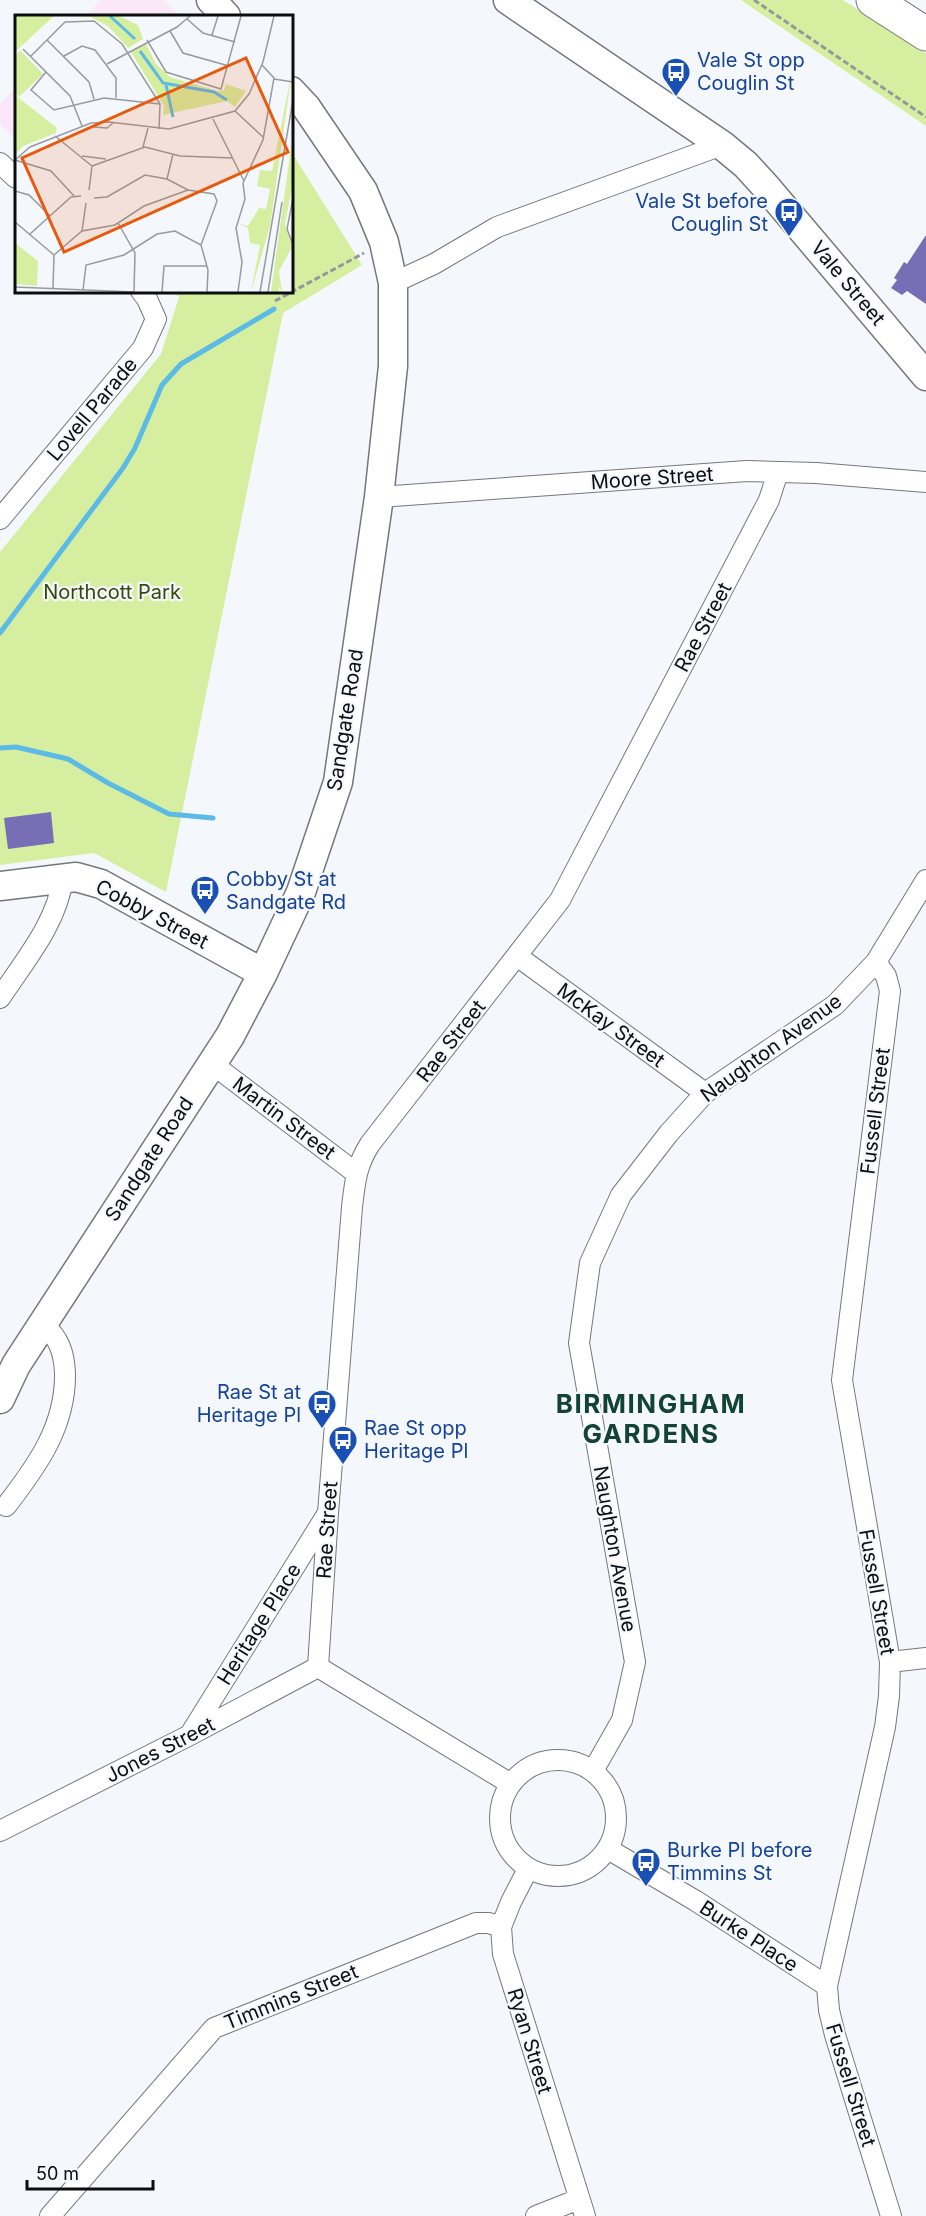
<svg xmlns="http://www.w3.org/2000/svg" width="926" height="2216" font-family="Inter,sans-serif">
<rect width="100%" height="100%" fill="#f4f8fd"/>
<path fill="#fae7f8" d="M101,0H163L180,16H85Z
M16,87V140L0,124V104Z"/>
<path fill="#d5ee9f" d="M741,0H843L926,54V126Z
M291,151L362,265L283,313L166,892L94,853L0,865V552L161,354L179,297L172,291H291Z"/>
<g fill="none" stroke-linecap="round" stroke-linejoin="round">
<path stroke="#5bbae6" stroke-width="5" d="M0,633L123,468L135,448L162,385L181,364L274,309
M0,748L16,747L68,759L108,783L169,814L213,818"/>
</g>
<path fill="#776eb6" d="M926,235V304L907,291L902,295L891,288L897,280L894,278L904,262L907,264Z
M51,812L54,843L8,849L4,818Z"/>
<g fill="none" stroke-linecap="round" stroke-linejoin="round">
<g stroke="#74787b" stroke-width="22">
<path id="street" d="M0,163L16,178
M393,283L434,264L497,227L722,145
M379,497L747,471L816,473L926,482
M0,519L143,348L156,319L147,299L141,291
M517,956L705,1093
M876,962L886,976L890,991L842,1380L890,1662L889,1696L885,1727L827,1986L829,2010L835,2035L891,2216
M0,998C25,960 57,923 63,878
M211,1063L356,1173
M6,1506C37,1466 66,1426 65,1373C64,1352 59,1338 43,1324
M890,1662L926,1658
M318,1667L328,1513L352,1207C355,1182 356,1166 370,1144L560,900L769,500L778,472
M318,1667L511,1784
M191,1733L326,1516
M500 1818a58 58 0 1 1 116 0a58 58 0 1 1-116 0Z
M593,1771L622,1720L635,1662L579,1343L590,1263L621,1195L669,1133L705,1093L835,1005L876,962L926,880
M0,1831L190,1735L318,1667
M608,1849L696,1901L827,1986
M528,1869L511,1902L501,1927L503,1954L585,2216
M50,2216L214,2028L476,1923H489L501,1927
M536,2216L579,2199"/>
</g>
<g stroke="#74787b" stroke-width="31">
<path id="secondary" d="M211,0L226,16
M508,0L722,145L746,165L767,188L926,376
M0,886L76,877L101,884L263,973
M0,1399L16,1365L230,1036L263,973L301,892L338,782L379,497L393,366V283L384,242L363,191L306,107L291,91"/>
</g>
<g stroke="#74787b" stroke-width="35">
<path id="highway" d="M873,0L926,34"/>
</g>
<path stroke="#94979b" stroke-width="3" stroke-dasharray="6 3" stroke-linecap="butt" d="M754,0L926,117
M275,301L364,253"/>
<use href="#street" stroke="#fff" stroke-width="20"/>
<use href="#secondary" stroke="#fff" stroke-width="28"/>
<use href="#highway" stroke="#fff" stroke-width="33"/>
</g>
<defs>
<g id="bus-pin" transform="scale(1.5)"><path d="M0 17L-7.5 6A9.5 9.5 0 1 1 7.5 6Z" fill="#1a4fb4" stroke="#f4f8fd"/><path d="M-5-6H5V4H4V6H2V4H-2V6H-4V4H-5ZM-3.5-4V0h7V-4ZM-3.5 1.2v1.5H-2V1.2ZM2 1.2v1.5H3.5V1.2Z" fill="#fff"/></g>
</defs>
<g fill-rule="evenodd">
<use href="#bus-pin" x="676" y="72"/>
<use href="#bus-pin" x="789" y="212"/>
<use href="#bus-pin" x="205" y="890"/>
<use href="#bus-pin" x="322" y="1404"/>
<use href="#bus-pin" x="343" y="1440"/>
<use href="#bus-pin" x="646" y="1862"/>
</g>
<g text-anchor="middle" dominant-baseline="central" stroke-width="4.5" stroke-linejoin="round" paint-order="stroke">
<g font-size="20" fill="#164399" stroke="#f4f8fd" text-anchor="start">
<text x="697" y="60">Vale St opp<tspan x="697" dy="23">Couglin St</tspan></text>
<text x="768" y="201" text-anchor="end">Vale St before<tspan x="768" dy="23">Couglin St</tspan></text>
<text x="226" y="879">Cobby St at<tspan x="226" dy="23">Sandgate Rd</tspan></text>
<text x="301" y="1392" text-anchor="end">Rae St at<tspan x="301" dy="23">Heritage Pl</tspan></text>
<text x="364" y="1428">Rae St opp<tspan x="364" dy="23">Heritage Pl</tspan></text>
<text x="667" y="1850">Burke Pl before<tspan x="667" dy="23">Timmins St</tspan></text>
</g>
<g font-size="20" fill="#0c0d0f" stroke="#f4f8fd">
<text transform="translate(848 283) rotate(50)">Vale Street</text>
<text transform="translate(92 409) rotate(-50)">Lovell Parade</text>
<text transform="translate(652 478) rotate(-4)">Moore Street</text>
<text transform="translate(703 627) rotate(-62)">Rae Street</text>
<text transform="translate(345 720) rotate(-81)">Sandgate Road</text>
<text transform="translate(152 914) rotate(28)">Cobby Street</text>
<text transform="translate(611 1025) rotate(36)">McKay Street</text>
<text transform="translate(451 1041) rotate(-52)">Rae Street</text>
<text transform="translate(771 1048) rotate(-36)">Naughton Avenue</text>
<text transform="translate(875 1111) rotate(-83)">Fussell Street</text>
<text transform="translate(284 1118) rotate(37)">Martin Street</text>
<text transform="translate(149 1159) rotate(-57)">Sandgate Road</text>
<text transform="translate(327 1530) rotate(-86)">Rae Street</text>
<text transform="translate(615 1549) rotate(80)">Naughton Avenue</text>
<text transform="translate(877 1592) rotate(80)">Fussell Street</text>
<text transform="translate(259 1624) rotate(-58)">Heritage Place</text>
<text transform="translate(160 1750) rotate(-27)">Jones Street</text>
<text transform="translate(749 1936) rotate(33)">Burke Place</text>
<text transform="translate(291 1997) rotate(-22)">Timmins Street</text>
<text transform="translate(530 2041) rotate(73)">Ryan Street</text>
<text transform="translate(851 2085) rotate(73)">Fussell Street</text>
</g>
<g font-size="20" fill="#38470a" stroke="#f4f8fd">
<text x="112" y="592">Northcott Park</text>
</g>
<g font-size="26" font-weight="bold" letter-spacing="1.5" fill="#134332" stroke="#f4f8fd">
<text x="651" y="1403">BIRMINGHAM<tspan x="651" dy="30">GARDENS</tspan></text>
</g>
</g>
<g transform="translate(15 15)">
<rect width="278" height="278" fill="#f4f8fd"/>
<path d="M0,1H39L0,37ZM58,1H104L123,10L128,24L113,33L94,12L76,2ZM131,29L141,49L155,62L202,76L209,75L211,69L231,76L220,92L212,86L148,100L149,91L116,37ZM5,35L28,59L4,82L0,78V41ZM277,56L255,211L236,277L245,230L235,228L233,213L224,209L233,211L244,193L251,194L255,174L242,171L245,155L257,156ZM0,80L42,113L41,118L8,131L0,140ZM277,125V173L270,209L277,232L264,256L267,277L264,272V277H256ZM0,228L23,246L22,271L1,269Z" fill="#d5ee9f"/>
<path fill="none" stroke="#5bbae6" stroke-width="3" d="M95,1L120,24M125,36L148,68L199,77L212,85M151,70L158,102"/>
<path fill="none" stroke="#979a9e" stroke-width="1.5" d="M172,4L188,18L220,27M155,16L168,38L214,51M197,20L203,1M32,25L74,67L79,84M132,25L151,57L206,74L226,1M8,34L55,81L67,111M49,41L67,31L80,35L101,63V83M15,42L50,7L79,6L107,29L145,89L144,114M92,49L162,12L175,1M31,57L16,75L39,95L89,83L145,89M259,64L278,67M220,96L249,123M198,104L229,166M79,112L92,113L99,107M40,121L77,151M128,132L133,113M67,141L91,144M0,145L36,156L59,181M0,145L15,132L76,108L94,107L154,114L220,96L234,79L248,47L259,1M77,151L130,132L165,141L218,143M152,164L158,139M74,175L77,151M0,176L14,180L35,201M79,183L92,182L130,160L152,164L173,175L199,179L202,186L186,230M278,183L272,214L278,230M0,207L39,240M103,208L120,238L119,277M67,216L71,188M15,219L56,182L66,181M39,240L67,216L100,210L129,191L173,175M0,272L118,277M38,273L39,240M68,275L71,250L109,240L142,219L160,216L186,230L193,255L192,277M147,277L149,251H192M223,277L227,247L221,213L230,184L228,168L248,125L259,63L247,50M245,277L278,85M253,277L267,187"/>
<path fill="#e8590c" fill-opacity="0.15" stroke="#e8590c" stroke-width="3" d="M231,43L273,137L49,237L7,143Z"/>
<rect width="278" height="278" fill="none" stroke="#0c0d0f" stroke-width="3"/>
</g>
<path d="M27 2180v9h126v-9" fill="none" stroke="#0c0d0f" stroke-width="3"/>
<text x="36" y="2180" font-size="18" fill="#0c0d0f" stroke="#f4f8fd" stroke-width="4.5" paint-order="stroke">50 m</text>
</svg>
